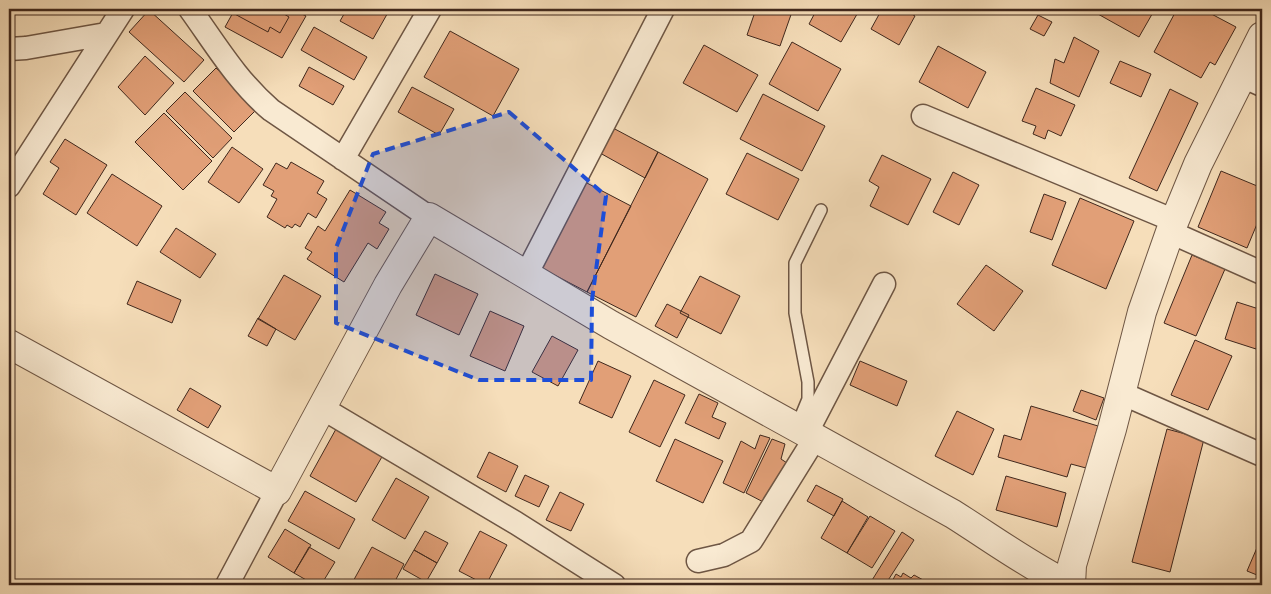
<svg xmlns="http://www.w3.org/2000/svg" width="1271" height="594" font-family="Vollkorn,serif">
<rect width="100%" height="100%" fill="#f6deba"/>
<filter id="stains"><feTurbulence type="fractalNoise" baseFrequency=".004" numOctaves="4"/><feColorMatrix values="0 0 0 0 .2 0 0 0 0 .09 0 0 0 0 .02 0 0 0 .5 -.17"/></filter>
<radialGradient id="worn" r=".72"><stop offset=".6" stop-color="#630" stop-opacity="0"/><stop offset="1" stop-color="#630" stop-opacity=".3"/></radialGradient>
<path fill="#e19f77" stroke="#40281d" d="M233,9H280L279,11L289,17L280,33L270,27L268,32L231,12Z
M235,9H292L306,16L282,58L225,27Z
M347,9H390L373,39L340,21Z
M756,9H793L780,46L747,35Z
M817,9H860L841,42L809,24Z
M882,9H903L915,16L899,45L871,29Z
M1089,9H1155L1139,37Z
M1177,9H1202L1236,27L1215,65L1210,62L1201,78L1154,52Z
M149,10L204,60L184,82L129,32Z
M1038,15L1052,22L1044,36L1030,29Z
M314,27L367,57L354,80L301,50Z
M450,31L519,69L493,116L424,77Z
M1074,37L1099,51L1079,97L1050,83L1055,59L1064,63Z
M792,42L841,69L818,111L769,84Z
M704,45L758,75L737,112L683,83Z
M938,46L986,72L968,108L919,82Z
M145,56L174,83L145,115L118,87Z
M1120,61L1151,74L1141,97L1110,83Z
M309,67L344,86L333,105L299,86Z
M216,68L257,109L234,132L193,91Z
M412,87L454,109L439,135L398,112Z
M1036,88L1075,105L1061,136L1048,130L1045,139L1033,134L1036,126L1022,121Z
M1170,89L1198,103L1157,191L1129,178Z
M185,92L232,138L213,158L166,111Z
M763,94L825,126L802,171L740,139Z
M164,113L212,161L183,190L135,142Z
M613,128L658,152L645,178L600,153Z
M65,139L107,165L76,215L43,194L59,168L50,162Z
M232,147L263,169L239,203L208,182Z
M658,152L708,179L636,317L587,292Z
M747,153L799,179L778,220L726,194Z
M882,155L931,179L908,225L870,206L879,187L869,181Z
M291,162L324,181L317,193L327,199L316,218L308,213L300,227L295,224L292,228L287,225L285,228L267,217L277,199L271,196L274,191L263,185L276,163L287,169Z
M1221,171L1262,188V212L1247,248L1198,227Z
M953,172L979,185L959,225L933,212Z
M112,174L162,206L137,246L87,213Z
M585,182L631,206L587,292L541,268Z
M350,190L386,212L379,223L389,229L377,249L368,243L344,282L307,259L312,252L305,248L318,226L325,231Z
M1044,194L1066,202L1052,240L1030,232Z
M1080,198L1134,221L1106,289L1052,265Z
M176,228L216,254L200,278L160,252Z
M1192,255L1225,269L1196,336L1164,323Z
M986,265L1023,291L994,331L957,304Z
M435,274L478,294L459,335L416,315Z
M284,275L321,296L295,340L258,319Z
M700,276L740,296L721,334L680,313Z
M137,281L181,300L172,323L127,304Z
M1237,302L1262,310V328L1256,349L1225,339Z
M667,304L689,315L677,338L655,326Z
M490,311L524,326L505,371L470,356Z
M258,318L276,329L267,346L248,336Z
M552,336L578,350L558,386L532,372Z
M1195,340L1232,356L1208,410L1171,395Z
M598,361L631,376L612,418L579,403Z
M860,361L907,381L897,406L850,385Z
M654,380L685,395L660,447L629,432Z
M190,388L221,406L208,428L177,410Z
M1081,390L1104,398L1096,420L1073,411Z
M699,394L718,403L712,417L726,423L719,439L685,423Z
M1031,406L1098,426L1086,468L1071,464L1067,477L998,457L1004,435L1021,440Z
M957,411L994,429L973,475L935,456Z
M336,429L383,455L356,502L310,476Z
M1167,429L1204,439L1170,572L1132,562Z
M760,435L770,438L744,493L723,483L741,441L755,449Z
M675,439L723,461L703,503L656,481Z
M772,439L785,444L781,459L790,465L771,506L746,493Z
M489,452L518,466L506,492L477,477Z
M525,475L549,486L539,507L515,496Z
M1006,476L1066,493L1057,527L996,510Z
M396,478L429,497L405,539L372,520Z
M816,485L843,499L834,516L807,501Z
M305,491L355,519L339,549L288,521Z
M560,492L584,504L571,531L546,520Z
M842,501L868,517L847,553L821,538Z
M870,516L895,531L872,568L847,553Z
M285,529L311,545L294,573L268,557Z
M425,531L448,543L437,563L414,550Z
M480,531L507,545L486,585L459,571Z
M902,532L914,540L885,585H869Z
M1262,536V577L1247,571Z
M309,547L335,562L321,585H315L294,573Z
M372,547L404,564L393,585H351Z
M414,550L437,563L426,582L403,569Z
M903,573L911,578L914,575L925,581L924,585H890L896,574L901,577Z"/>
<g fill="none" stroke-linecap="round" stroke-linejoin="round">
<g stroke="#6e5644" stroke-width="14">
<path id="service" d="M796,428L808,399V382L795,313V263L821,210"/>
</g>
<g stroke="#6e5644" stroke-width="25">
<path id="minor" d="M190,9C216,45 237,81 271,110L429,217
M9,49L26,48L106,34
M1242,76L1262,85
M923,116L1175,221
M343,159L430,9
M9,186L123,9
M1170,232L1262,273
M526,275L663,9
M1121,393L1262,455
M322,408L516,523L614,585
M806,434L884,284
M698,561L724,555L751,541L815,438
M227,585L277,491"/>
</g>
<g stroke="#6e5644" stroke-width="30">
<path id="tertiary" d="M9,344L277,491L388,285L429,217L611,325L953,514C991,538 1028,565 1068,585
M1071,585L1072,565L1112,429L1142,312L1170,232L1198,164L1262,36"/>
</g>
<use href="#service" stroke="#f9ead2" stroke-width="11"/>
<use href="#minor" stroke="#f9ead2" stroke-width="22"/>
<use href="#tertiary" stroke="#f9ead2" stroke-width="28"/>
</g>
<path fill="#1d4ed8" fill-opacity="0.2" stroke="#1d4ed8" stroke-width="4" stroke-dasharray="10 6" stroke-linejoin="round" d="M509,112L606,196L592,300L591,380H479L336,323V248L373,154Z"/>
<rect width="1271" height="594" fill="none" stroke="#f6deba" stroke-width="30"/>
<rect x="10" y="10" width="1251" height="574" fill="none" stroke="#40281d" stroke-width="2.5"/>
<rect x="15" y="15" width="1241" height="564" fill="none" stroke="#40281d"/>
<rect width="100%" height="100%" filter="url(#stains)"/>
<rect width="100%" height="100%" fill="url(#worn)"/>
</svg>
